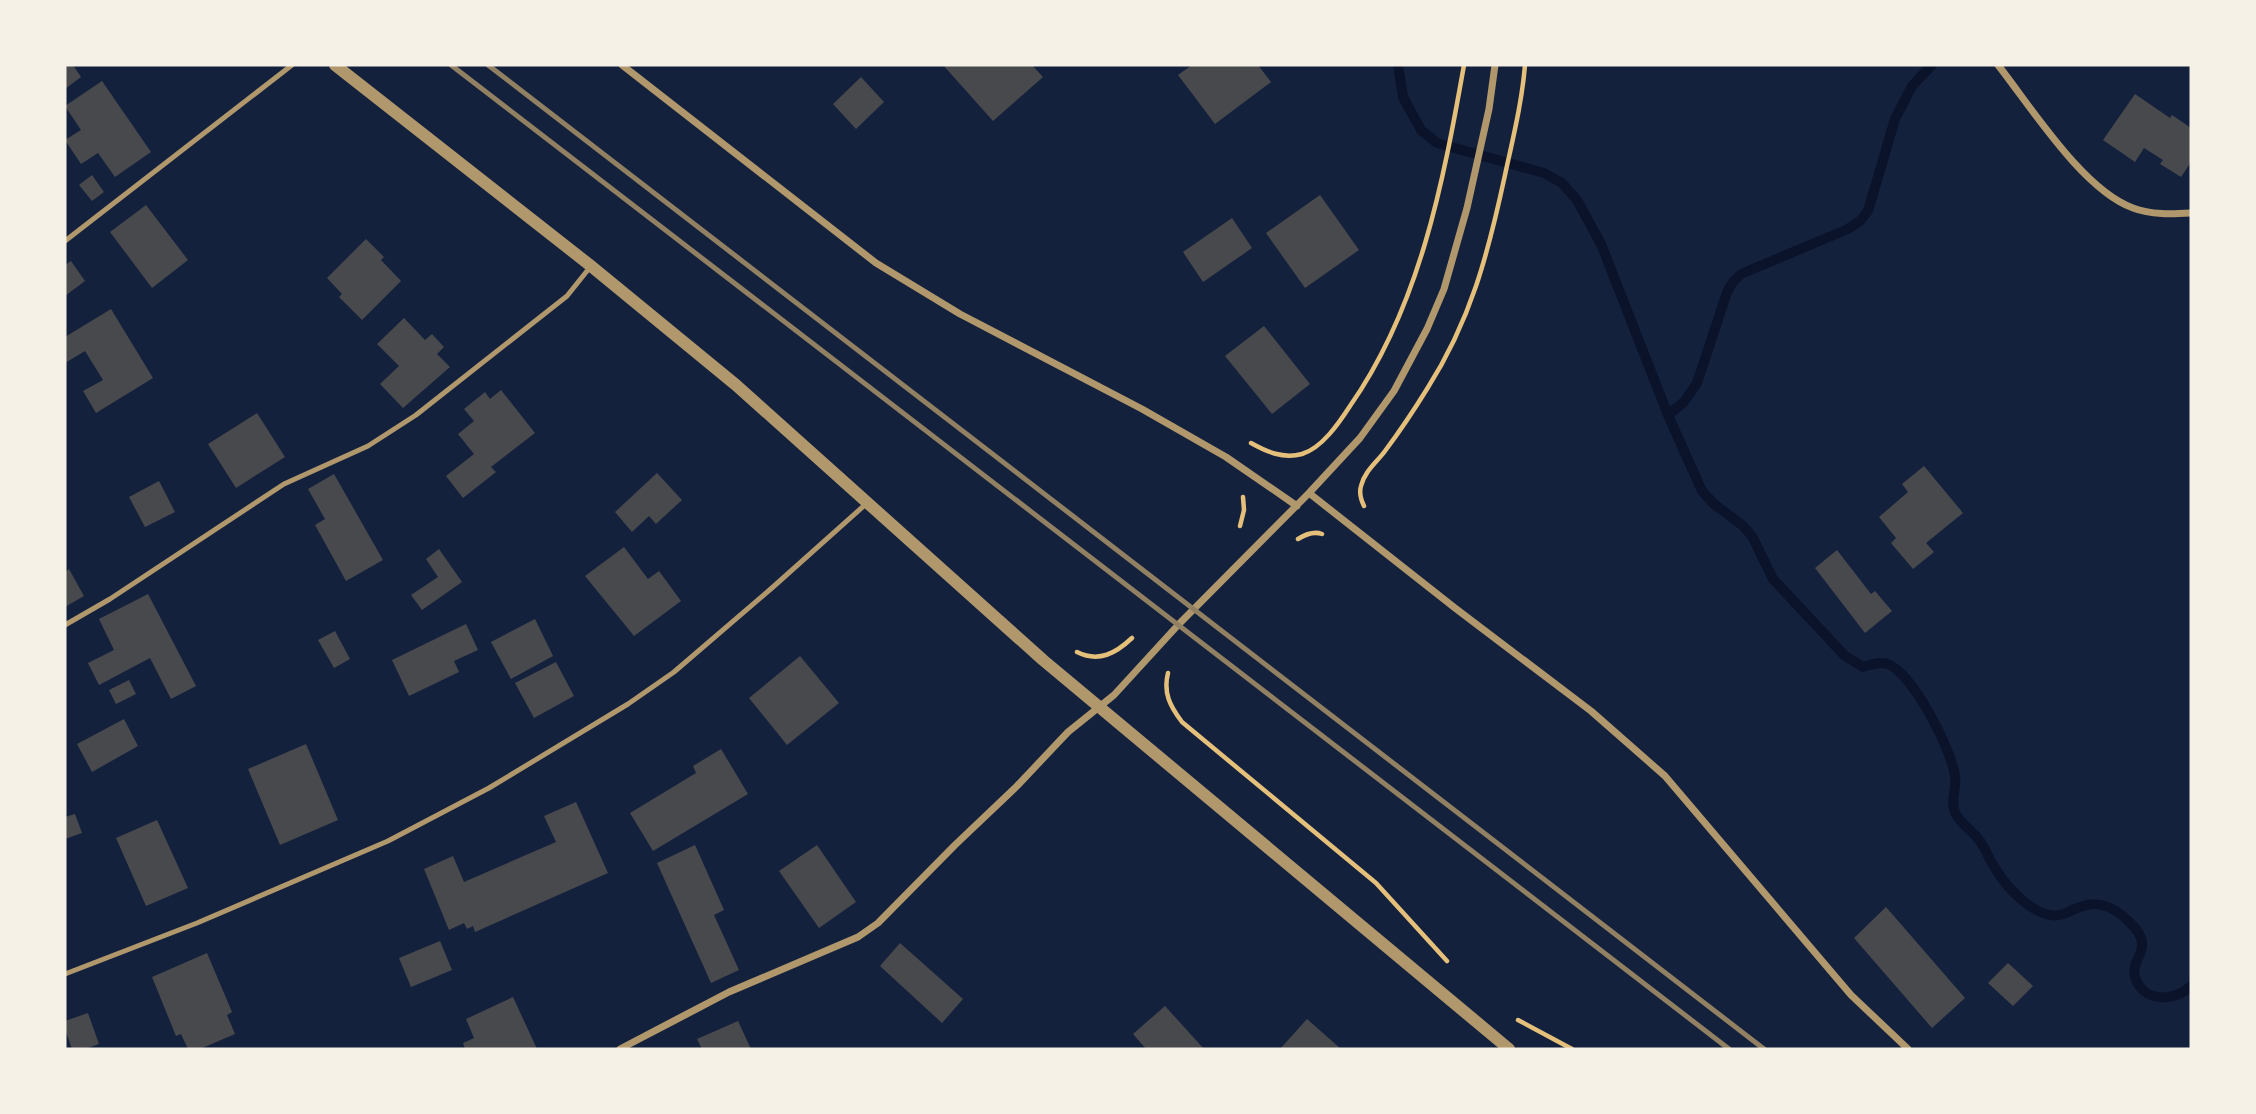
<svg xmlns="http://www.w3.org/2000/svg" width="2256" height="1114" font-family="'PT Sans',sans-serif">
<rect width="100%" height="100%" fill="#14213d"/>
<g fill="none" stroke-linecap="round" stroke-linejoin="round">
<path stroke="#0b132b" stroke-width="10" d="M1398,65L1403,97L1421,130L1437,143L1544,173L1562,183L1577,200L1601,244L1668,415L1702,491L1714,504L1742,525L1752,536L1773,579L1845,656L1863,667C1870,665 1880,661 1888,664C1914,675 1951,749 1955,776C1957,788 1950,801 1955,812C1959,823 1972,830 1979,840C1985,847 1987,855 1992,863C2003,883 2026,910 2050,915C2062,917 2069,911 2080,907C2101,898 2121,912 2135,928C2153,950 2130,959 2135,977C2143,1003 2175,1002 2191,986
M1668,415L1684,402L1697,383L1727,292L1733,282L1741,274L1848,229L1860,221L1868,211L1895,119L1912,86L1932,65"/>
</g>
<path fill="#48494c" d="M65,65H73L81,77L65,89Z
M943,65H1032L1043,77L993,121Z
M1192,65H1258L1271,82L1215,124L1178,75Z
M861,77L884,102L856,129L833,104Z
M102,81L151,152L115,177L98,153L81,164L65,140L81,130L65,106Z
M2135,94L2170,118L2172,115L2191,128V162L2181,177L2160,164L2163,160L2144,148L2135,162L2103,140Z
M92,175L104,192L92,201L79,185Z
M1320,195L1359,250L1305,288L1266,233Z
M146,205L188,260L152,288L110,232Z
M1232,218L1252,248L1203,282L1183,252Z
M366,239L384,257L381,260L401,281L362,320L339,297L342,294L327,278Z
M71,261L85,281L65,296V265Z
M111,309L153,378L96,413L83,391L103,380L85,351L65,363V337Z
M404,318L425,340L432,334L444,347L437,354L450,367L403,408L380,384L399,366L377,344Z
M1264,326L1310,384L1272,414L1225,356Z
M501,390L535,433L491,467L496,472L463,498L446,476L474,454L458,434L474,421L464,409L485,392L490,399Z
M257,413L285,457L236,488L208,444Z
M1924,466L1963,513L1926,543L1934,552L1913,569L1891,543L1896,538L1879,517L1908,492L1902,484Z
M657,473L682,500L656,524L649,516L632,532L615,512Z
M334,474L383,560L346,581L315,525L325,519L308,489Z
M159,481L175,512L145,527L129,497Z
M624,547L648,579L659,571L681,601L634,636L585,576Z
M439,549L462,582L422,610L411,595L438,577L426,559Z
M1837,550L1871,594L1875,591L1892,611L1865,633L1815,568Z
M69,569L84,596L65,607V572Z
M148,594L196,686L171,699L150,658L99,685L88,663L114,650L99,619Z
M535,619L553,656L511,679L491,642Z
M466,624L478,650L454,661L459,672L409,696L392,660Z
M335,631L350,659L334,668L318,640Z
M800,656L839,703L787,745L749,698Z
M556,662L574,696L534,718L515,683Z
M129,680L136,694L116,704L109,690Z
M124,719L138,746L92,772L77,744Z
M306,744L338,820L280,845L248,769Z
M721,749L748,794L653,851L630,813L696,773L693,766Z
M576,802L608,873L475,932L473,926L467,929L464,923L449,930L424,869L453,856L464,882L556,842L544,816Z
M75,814L82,833L65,839V817Z
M157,820L188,888L146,906L116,838Z
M695,845L724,910L714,915L739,970L711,983L657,863Z
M817,845L856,902L819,928L779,871Z
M1886,907L1965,998L1932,1028L1854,938Z
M440,941L452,970L411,987L399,958Z
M900,943L963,999L942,1023L880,966Z
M207,953L232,1012L227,1015L235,1034L200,1049H188L181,1034L176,1036L152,977Z
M2008,963L2033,986L2013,1006L1988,983Z
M513,997L537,1049H465L463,1043L474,1038L466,1019Z
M1165,1006L1204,1049H1146L1133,1034Z
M88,1013L99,1044L85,1049H72L65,1029V1021Z
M1307,1019L1341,1049H1280Z
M738,1021L751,1049H702L697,1039Z"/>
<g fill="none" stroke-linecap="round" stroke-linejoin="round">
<path stroke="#e5c07b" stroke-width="4.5" d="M1251,443C1267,452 1283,459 1302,454C1322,448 1339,423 1350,406C1420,306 1443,183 1464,65
M1364,506C1361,500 1359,493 1361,486C1364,472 1377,462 1385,451C1400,431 1414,410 1427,389C1471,320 1488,254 1505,175C1513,138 1522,102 1525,65
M1240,526L1244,510L1243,497
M1298,539C1306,534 1314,531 1322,534
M1077,652C1099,663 1116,653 1132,638
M1168,673C1163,693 1170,706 1182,722L1376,883L1447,961
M1518,1020L1572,1049"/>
<path stroke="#b1986c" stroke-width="5" d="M65,241L292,65
M65,625L110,599L284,484L368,446L416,415L567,296L591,266
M65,974L197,923L388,841L489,788L628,704L674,672L773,587L867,503"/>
<path stroke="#b1986c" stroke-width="7" d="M622,65L876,263L960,314L1142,409L1226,457L1297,506
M1998,65C2031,107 2083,190 2133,208C2151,215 2172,214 2191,213
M1309,493L1455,608L1591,711L1665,776L1851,995L1908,1049
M620,1049L729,992L858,937L878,923L955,845L1017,786L1068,732L1114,695L1179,624L1309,493L1360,438L1394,391L1427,329L1444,289L1467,208L1489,109L1495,65"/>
<path stroke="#b1986c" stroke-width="12" d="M335,65L591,266L736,385L1043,660L1509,1049"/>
<path stroke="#918062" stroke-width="5" d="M451,65L1729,1049
M488,65L1764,1049"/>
</g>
<rect width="2256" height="1114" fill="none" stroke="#f6f1e7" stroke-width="133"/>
</svg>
